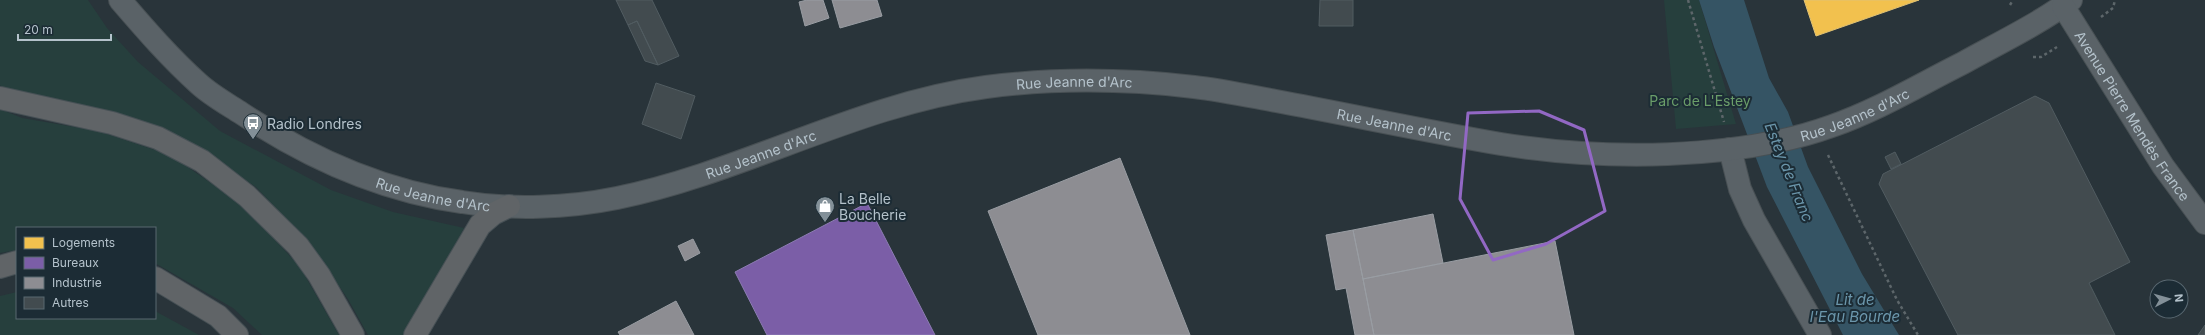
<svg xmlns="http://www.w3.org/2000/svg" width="2205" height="335" font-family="Inter,sans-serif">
<rect width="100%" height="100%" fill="#29343a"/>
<path fill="#263f3d" d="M0,0H88L107,28L138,62L220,131L331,190L393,212L464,228L422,305L409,335H368L348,299L310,244L256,187L192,145L3,89L0,85Z
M1664,0H1699L1736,124L1676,129Z
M0,109L22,118L98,131L170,155L243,205L300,267L339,335H262L233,308L155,263V228H17V250L0,253Z
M17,292V318H155V311L199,335H0V296Z"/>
<path fill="#355464" d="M1699,0H1744L1769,78L1788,112L1808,167L1862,274L1899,335H1843L1767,187L1714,47Z"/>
<path fill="#f2c14e" stroke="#dfc174" d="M1804,0H1919L1816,36Z"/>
<path fill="#7b5ea7" stroke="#8c7cb2" d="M867,203L935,335H767L735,272Z"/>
<path fill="#8d8d92" stroke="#999da3" d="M807,0H823L829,18L805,26L799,2Z
M832,0H877L882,16L840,28Z
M1120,158L1190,335H1038L988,211Z
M1433,214L1443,263L1363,279L1353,230Z
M1353,230L1363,279L1374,335H1355L1346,288L1336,290L1326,235Z
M693,239L700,253L685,261L678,246Z
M1555,241L1574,335H1374L1363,279Z
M676,301L694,335H620L618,332Z"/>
<path fill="#424b4f" stroke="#515c61" d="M616,0H652L679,56L658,65L637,21L628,25Z
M1320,0H1353V26H1319Z
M637,21L658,65L645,61L628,25Z
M656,83L695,96L681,139L642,124Z
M2035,96L2049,103L2130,262L2089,283L2115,335H1958L1879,184L1883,174Z
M1895,152L1901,164L1891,169L1885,157Z
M2205,325V335H2198Z"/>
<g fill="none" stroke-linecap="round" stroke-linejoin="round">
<g stroke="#485054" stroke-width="24">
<path id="minor" d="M1730,149L1740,189L1754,220L1820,335"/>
</g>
<g stroke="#485054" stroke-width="24">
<g id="tertiary">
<path id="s1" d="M120,0C145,29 170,58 199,84C211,95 227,104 241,113C307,157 383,191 462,202C511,210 568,208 617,198C744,172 858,104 986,87C1055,78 1125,79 1194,87C1221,90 1249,96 1276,101C1351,115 1426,131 1501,144C1602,160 1735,161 1832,126C1878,110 1919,85 1963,63C1999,43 2037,25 2071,0"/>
<path id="s2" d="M2063,6L2163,166L2205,223"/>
</g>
</g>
<g stroke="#465055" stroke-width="24">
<path id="motorway" d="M0,98L112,123L158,138L202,161L247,196L298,246L319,275L353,335
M0,267L17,262
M155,278L218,316L237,335
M415,335L480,225L493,214L509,206"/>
</g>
<path stroke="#5d666a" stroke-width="2.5" stroke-dasharray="3 3" stroke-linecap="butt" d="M1688,0L1724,122
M2010,5L2013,0
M2101,17L2113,8L2115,0
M2033,57H2041L2057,47
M1828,155L1897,300L1918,335"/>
<use href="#minor" stroke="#5a6267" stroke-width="22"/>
<use href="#tertiary" stroke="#5a6267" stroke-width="22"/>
<use href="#motorway" stroke="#606467" stroke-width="22"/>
</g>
<path fill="none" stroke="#9268c4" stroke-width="3" stroke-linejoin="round" d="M1539,111L1584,130L1605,211L1546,244L1493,260L1460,199L1468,113Z"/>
<defs>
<g id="bus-pin" transform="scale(1)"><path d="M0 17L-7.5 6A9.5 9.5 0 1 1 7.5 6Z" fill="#839098" stroke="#1c2c35"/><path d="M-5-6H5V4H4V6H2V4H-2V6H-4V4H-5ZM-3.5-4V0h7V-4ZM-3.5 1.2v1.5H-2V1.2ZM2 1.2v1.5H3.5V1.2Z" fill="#fff"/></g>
<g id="shop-pin" transform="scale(1)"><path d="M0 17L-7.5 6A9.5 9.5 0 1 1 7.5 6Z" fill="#839098" stroke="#1c2c35"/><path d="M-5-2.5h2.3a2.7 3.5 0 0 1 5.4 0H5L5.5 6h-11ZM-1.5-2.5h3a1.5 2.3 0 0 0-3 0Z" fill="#fff"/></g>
</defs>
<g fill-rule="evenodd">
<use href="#bus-pin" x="253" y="123"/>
<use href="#shop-pin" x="825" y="206"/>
</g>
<g text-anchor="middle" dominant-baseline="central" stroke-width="4" stroke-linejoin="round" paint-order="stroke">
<g font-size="14" fill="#b4c2cb" stroke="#1c2c35">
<text stroke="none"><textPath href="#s1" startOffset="1037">Rue Jeanne d'Arc</textPath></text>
<text stroke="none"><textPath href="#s1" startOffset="1829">Rue Jeanne d'Arc</textPath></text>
<text stroke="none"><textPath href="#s2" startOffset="130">Avenue Pierre Mendès France</textPath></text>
<text stroke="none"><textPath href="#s1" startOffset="1361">Rue Jeanne d'Arc</textPath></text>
<text stroke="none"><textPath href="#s1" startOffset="713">Rue Jeanne d'Arc</textPath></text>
<text stroke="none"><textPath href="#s1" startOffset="377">Rue Jeanne d'Arc</textPath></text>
</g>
<g font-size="14" fill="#6a9d69" stroke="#1c2c35">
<text x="1700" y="100">Parc de L'Estey</text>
</g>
<g font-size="14" fill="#b4c2cb" stroke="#1c2c35" text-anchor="start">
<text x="267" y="123">Radio Londres</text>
<text x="839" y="198">La Belle<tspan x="839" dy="16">Boucherie</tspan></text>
</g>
<g font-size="15" font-style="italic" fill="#6b96ab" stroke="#1c2c35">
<text transform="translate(1789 172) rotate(68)">Estey de Franc</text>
<text x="1855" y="299">Lit de<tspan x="1855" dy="17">l'Eau Bourde</tspan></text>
</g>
</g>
<rect x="16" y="227" width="140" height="92" fill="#1c2c35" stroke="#596871"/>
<rect x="24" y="237" width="20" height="12" fill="#f2c14e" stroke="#596871"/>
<text x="52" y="247" font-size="12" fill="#b4c2cb">Logements</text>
<rect x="24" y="257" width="20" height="12" fill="#7b5ea7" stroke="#596871"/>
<text x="52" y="267" font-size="12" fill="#b4c2cb">Bureaux</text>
<rect x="24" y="277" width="20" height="12" fill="#8d8d92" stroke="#596871"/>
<text x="52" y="287" font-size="12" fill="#b4c2cb">Industrie</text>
<rect x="24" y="297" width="20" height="12" fill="#424b4f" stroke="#596871"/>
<text x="52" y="307" font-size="12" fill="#b4c2cb">Autres</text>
<g transform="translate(2169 299) rotate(84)"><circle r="19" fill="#1c2c35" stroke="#596871"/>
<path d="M0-3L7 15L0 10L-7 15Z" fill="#839098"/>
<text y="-6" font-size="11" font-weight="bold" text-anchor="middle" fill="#b4c2cb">N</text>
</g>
<path d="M18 34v6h93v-6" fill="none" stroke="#b4c2cb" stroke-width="2"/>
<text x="24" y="34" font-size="12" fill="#b4c2cb" stroke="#1c2c35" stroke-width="3" paint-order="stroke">20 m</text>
</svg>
